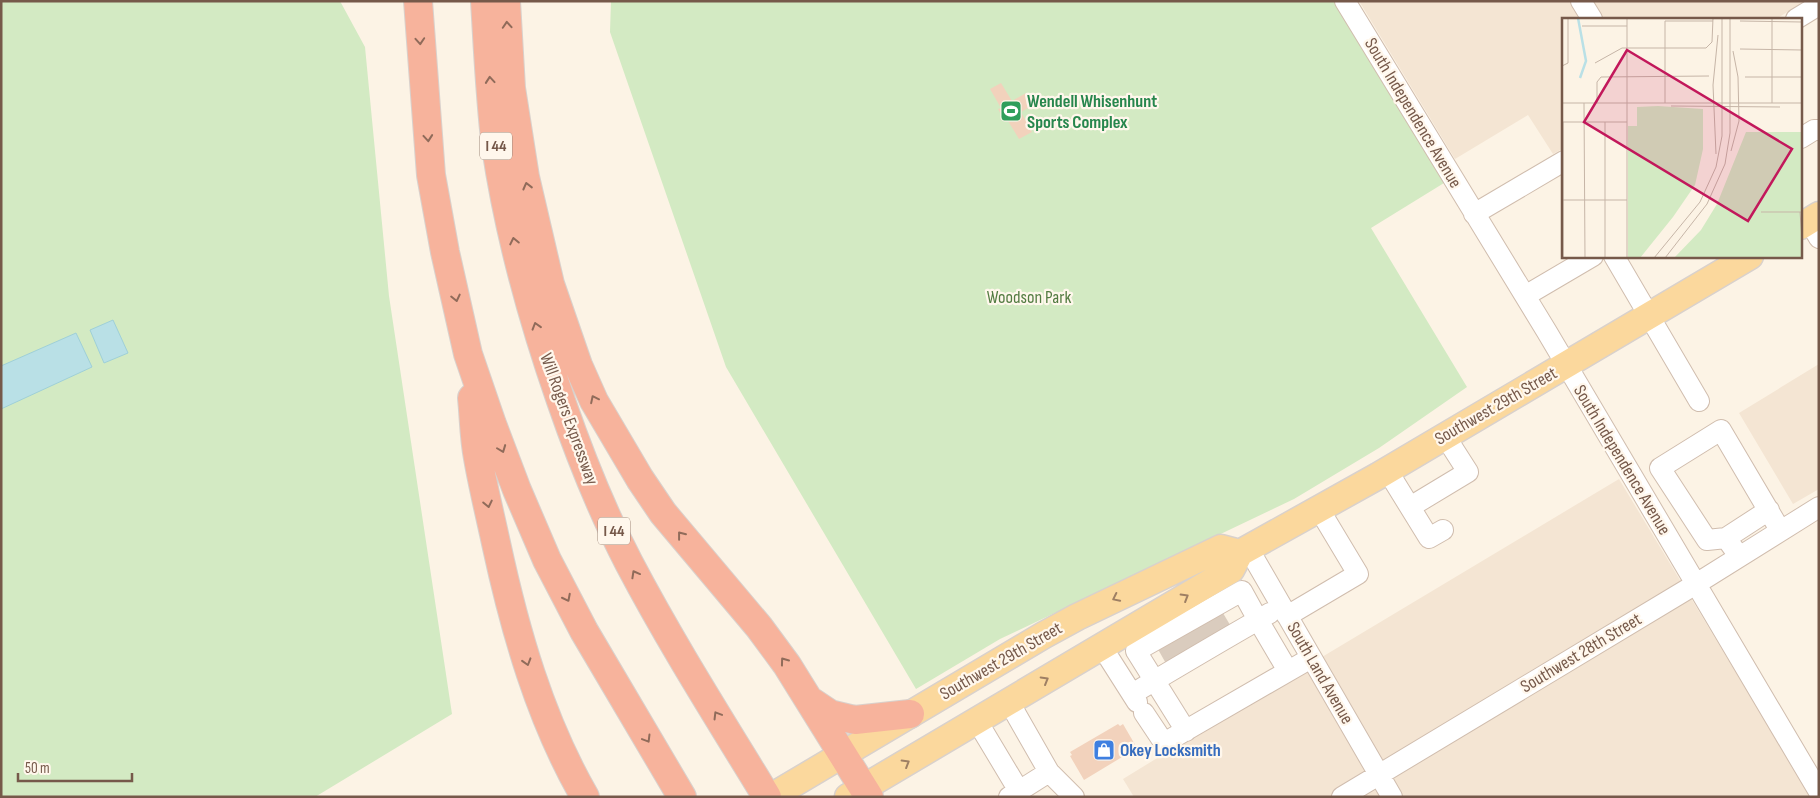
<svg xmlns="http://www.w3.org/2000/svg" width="1820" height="798" font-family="'Sofia Sans Condensed',sans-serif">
<rect width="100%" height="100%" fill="#fcf3e5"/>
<path fill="#f4e5d3" d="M1359,1H1805L1776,19H1564V148L1553,154L1528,115L1455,159Z
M1819,364V489L1793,504L1739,413Z
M1619,479L1811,797H1134L1123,779L1322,657Z"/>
<path fill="#d3eac3" d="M1,1H340L365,47L389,296L452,714L315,797H1Z
M611,1H1334L1444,183L1371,228L1467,387L1379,448L1294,499L1000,639L916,689L726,367L610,32Z"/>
<path fill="#b9e0e6" stroke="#9fd0d8" d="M113,320L128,353L104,363L90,330Z
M76,333L92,367L1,409V366Z"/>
<path fill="#f2d2bc" d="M1001,83L1012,101L1026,93L1033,105L1021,112L1032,132L1019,139L1008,121L1005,122L998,109L1001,108L990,89Z
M1118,724L1120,726L1123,724L1137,748L1084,780L1070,756L1072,755L1070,752Z"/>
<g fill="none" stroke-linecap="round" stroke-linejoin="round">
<path stroke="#daccbe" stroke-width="20" stroke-dasharray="20 10" stroke-linecap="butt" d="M1213,616L1222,631
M1199,623L1208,639
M1182,633L1192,649
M1166,643L1175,659"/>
<g stroke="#d0bdae" stroke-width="22">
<path id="minor" d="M1345,1L1547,332L1819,792
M1581,1L1592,19
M1796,19L1819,5
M1801,138L1814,130H1819
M1474,214L1564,161
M1809,221L1819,238
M1614,256L1699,401
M1525,296L1593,256
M1387,470L1429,538L1443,530
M1410,507L1468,472L1445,436
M1726,538L1769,510
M1248,548L1392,797
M1739,556L1726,538L1707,540L1660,468L1721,430L1780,530
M1270,613L1258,620L1288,671
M1287,616L1358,574L1319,509
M1102,647L1137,702
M1132,694C1174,669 1216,644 1258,620L1242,591L1136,651L1186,731
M1009,702L1049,772L1019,791
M1144,713L1164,743L1311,658
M977,721L1019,791L1009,797
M1049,772L1074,797
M1342,797L1696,584L1819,507"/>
</g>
<g stroke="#d9d1cc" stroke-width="29">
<path id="major" d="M1801,226L1819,215
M771,797L1044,635L1077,617L1221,548L1240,553
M848,797L1231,570L1240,553L1378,476L1750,256"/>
</g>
<g stroke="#d9d1cc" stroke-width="30">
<path id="highway" d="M418,1L431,175L445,252L468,354L492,424L517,490L547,560L584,631L682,797
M485,1C488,50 490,99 496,147C509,234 532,318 561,401C580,456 602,511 629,563C671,643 720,720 767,797
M506,1L511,88L525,177L550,284L578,365L594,401L640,479L663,513L759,627L787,665L869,797
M472,398C474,417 474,438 478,458C483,487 490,515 496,543C515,631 540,719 585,797
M812,702L830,714L855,720L910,714"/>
</g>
<use href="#minor" stroke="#fff" stroke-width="20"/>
<use href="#major" stroke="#fbd89d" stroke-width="26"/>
<use href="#highway" stroke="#f7b39c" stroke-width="28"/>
</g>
<defs><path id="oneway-chevron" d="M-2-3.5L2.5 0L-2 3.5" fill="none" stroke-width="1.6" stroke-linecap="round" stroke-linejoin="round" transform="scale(1.25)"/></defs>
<g stroke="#906b5a">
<use href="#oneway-chevron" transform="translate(507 25) rotate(-94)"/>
<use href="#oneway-chevron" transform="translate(420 41) rotate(86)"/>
<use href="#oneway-chevron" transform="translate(490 80) rotate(-95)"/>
<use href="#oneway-chevron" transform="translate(428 138) rotate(85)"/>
<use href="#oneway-chevron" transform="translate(527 186) rotate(-104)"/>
<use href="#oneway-chevron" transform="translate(514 241) rotate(-102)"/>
<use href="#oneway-chevron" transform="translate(456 298) rotate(77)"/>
<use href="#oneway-chevron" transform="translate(536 326) rotate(-107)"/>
<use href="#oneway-chevron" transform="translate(594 399) rotate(-116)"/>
<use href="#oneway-chevron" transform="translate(502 449) rotate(69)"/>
<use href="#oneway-chevron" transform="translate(488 504) rotate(78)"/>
<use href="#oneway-chevron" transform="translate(681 535) rotate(-128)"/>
<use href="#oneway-chevron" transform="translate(635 574) rotate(-119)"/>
<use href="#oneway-chevron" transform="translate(567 598) rotate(63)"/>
<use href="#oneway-chevron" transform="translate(784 661) rotate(-126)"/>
<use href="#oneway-chevron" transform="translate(527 662) rotate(73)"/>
<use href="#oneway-chevron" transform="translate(717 715) rotate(-121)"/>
<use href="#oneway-chevron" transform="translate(647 739) rotate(59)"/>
</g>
<g stroke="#9e7f63">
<use href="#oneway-chevron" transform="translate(1185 597) rotate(-31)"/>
<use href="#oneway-chevron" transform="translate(1116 598) rotate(154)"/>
<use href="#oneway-chevron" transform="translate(1045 680) rotate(-30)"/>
<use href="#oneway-chevron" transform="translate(906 763) rotate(-31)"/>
</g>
<defs>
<g id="stadium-square" transform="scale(1.125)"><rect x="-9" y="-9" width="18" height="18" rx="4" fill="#2e9e5b" stroke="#fff7ec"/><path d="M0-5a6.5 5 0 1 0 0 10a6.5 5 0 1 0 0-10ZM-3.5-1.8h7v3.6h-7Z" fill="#fff"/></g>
<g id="shop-square" transform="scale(1.125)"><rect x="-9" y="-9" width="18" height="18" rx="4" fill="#3f7fe0" stroke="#fff7ec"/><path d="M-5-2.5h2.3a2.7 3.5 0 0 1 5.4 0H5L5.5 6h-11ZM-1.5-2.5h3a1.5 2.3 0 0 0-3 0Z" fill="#fff"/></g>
</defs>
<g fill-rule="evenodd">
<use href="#stadium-square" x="1011" y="111"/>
<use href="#shop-square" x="1104" y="750"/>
</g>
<g text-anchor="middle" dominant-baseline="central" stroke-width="4.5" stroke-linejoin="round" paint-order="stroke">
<g fill="#fff7ec" stroke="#9f887b" stroke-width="1">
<rect x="480" y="132.5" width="32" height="27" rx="4"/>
<rect x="598" y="517.5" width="32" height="27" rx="4"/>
</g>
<g font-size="16" font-weight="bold" fill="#76594a">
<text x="496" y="146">I 44</text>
<text x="614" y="531">I 44</text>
</g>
<g font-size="18" font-weight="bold" fill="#27864d" stroke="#fff7ec" text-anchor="start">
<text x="1027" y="101">Wendell Whisenhunt<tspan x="1027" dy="21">Sports Complex</tspan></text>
</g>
<g font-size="18" fill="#76594a" stroke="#fff7ec">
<text transform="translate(1413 113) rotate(59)">South Independence Avenue</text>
<text transform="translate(1496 406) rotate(-30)">Southwest 29th Street</text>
<text transform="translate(569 419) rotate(70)">Will Rogers Expressway</text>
<text transform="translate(1622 460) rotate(59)">South Independence Avenue</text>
<text transform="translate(1581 653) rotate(-31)">Southwest 28th Street</text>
<text transform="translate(1001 661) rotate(-30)">Southwest 29th Street</text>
<text transform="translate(1320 673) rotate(60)">South Land Avenue</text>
</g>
<g font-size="18" fill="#537c42" stroke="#fff7ec">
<text x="1029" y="297">Woodson Park</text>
</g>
<g font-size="18" font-weight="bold" fill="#366cbe" stroke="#fff7ec" text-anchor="start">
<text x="1120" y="750">Okey Locksmith</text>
</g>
</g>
<g transform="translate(1562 18)">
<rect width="240" height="240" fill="#fcf3e5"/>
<path d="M96,88L141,91V131L133,167L111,199L78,240H66V108H75V89ZM184,114H240V240H112L139,212L155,186Z" fill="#d3eac3"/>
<path fill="none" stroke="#b9e0e6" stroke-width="2.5" d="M16,0L24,43L18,60"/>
<path fill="none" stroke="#c6b5a7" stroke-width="1" d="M65,0V240M178,3L240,4M20,8H65M178,31L240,32M33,45L60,30H144L150,24L151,0M0,48L6,45V0M183,59H240M0,85H240M22,85L23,240M35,85V64L39,59L147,58M103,85V3H151M210,85V0M109,88L218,89M0,104H65M169,133L177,103L176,59L171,33M154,136L151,67L156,17M1,182H65M199,194H240M238,194L240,221M1,240V104M43,240V104M92,240L138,184L154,149L160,118V0M103,240L145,186L163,146L168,115V0"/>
<path fill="#c2185b" fill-opacity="0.15" stroke="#c2185b" stroke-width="2.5" d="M65,32L230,131L186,203L22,104Z"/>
<rect width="240" height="240" fill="none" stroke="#76594a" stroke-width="2.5"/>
</g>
<rect width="1820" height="798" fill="none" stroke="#76594a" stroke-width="5"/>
<path d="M18 773v8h114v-8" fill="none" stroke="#76594a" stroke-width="2.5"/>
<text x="25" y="773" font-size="15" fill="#76594a" stroke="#fff7ec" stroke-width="4" paint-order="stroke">50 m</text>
</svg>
